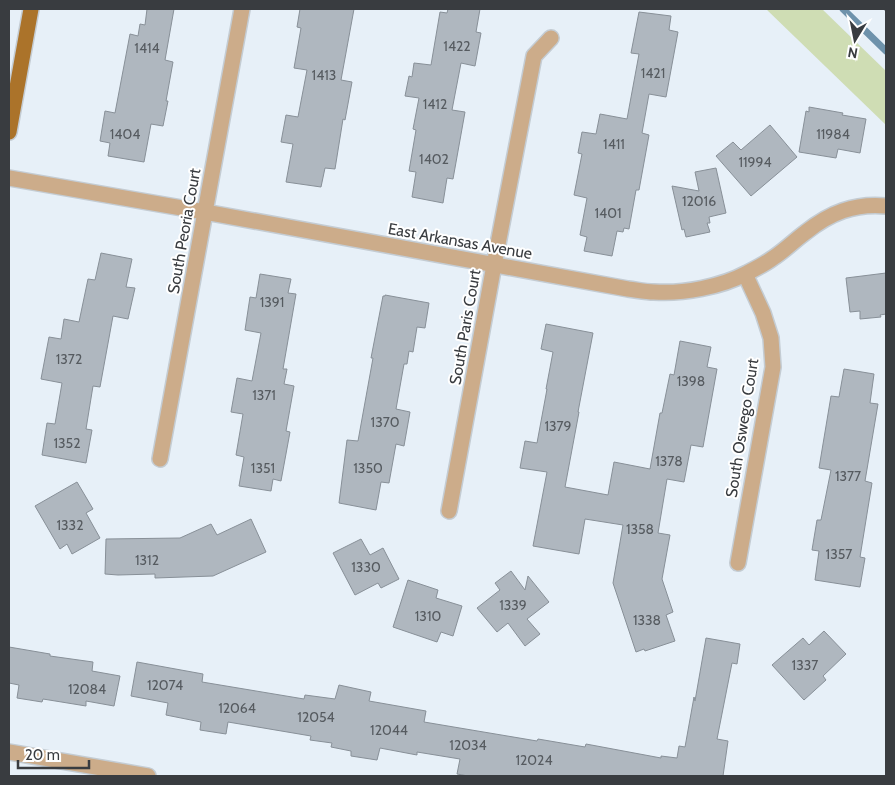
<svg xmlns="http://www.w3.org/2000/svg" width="895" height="785" font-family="Cabin,sans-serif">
<rect width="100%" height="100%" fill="#e7f0f8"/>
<path fill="#cfddb4" d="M766,9H822L886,71V125Z"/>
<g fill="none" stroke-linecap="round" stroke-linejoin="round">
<path stroke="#6e92ab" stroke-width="7" d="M843,9L886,51"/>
</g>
<path fill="#afb7bf" stroke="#889098" d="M147,9H174L165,60L173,62L166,101H168L163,126L151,124L144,162L108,156L110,143L100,141L105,111L115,113L130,34L138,36L140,24L145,25Z
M300,9H354L341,80L352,82L345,120L343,119L335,169L325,168L321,187L286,182L293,144L281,142L286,115L298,117L307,70L294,68L301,28L297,27Z
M448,9H480L476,32L481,33L475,66L461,63L452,110L465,112L453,179L447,178L443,203L412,197L416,172L409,171L416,130L413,129L419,98L405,96L409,76L412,77L414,63L431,65L440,12L447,13Z
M639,12L671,16L669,30L678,32L666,97L649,94L642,133L649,135L639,190H636L629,229L624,228L623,232L617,231L612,256L584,251L587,237L580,235L587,198L574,195L582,154L578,153L582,132L596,134L600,114L627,119L639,54L631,53Z
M809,107L843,113L842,115L866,119L860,153L838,149L836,158L799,152L806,111L809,112Z
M770,125L797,157L751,196L716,156L733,142L741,150Z
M716,168L726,213L709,217L710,223H707L710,232L686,237L684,229L682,230L672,186L699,191L695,172Z
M101,253L132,259L126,287L135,288L128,319L113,316L100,387L93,386L86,429L92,430L86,463L42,455L47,423L55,424L62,383L41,379L49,337L61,339L64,319L79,322L88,279L95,280Z
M886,273V314L880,315L881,317L860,319V311L850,312L846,278Z
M260,274L291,279L288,293L296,294L283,369H287L284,384L294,386L286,431L290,432L281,481L273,479L271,491L239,486L244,457L236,455L243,414L231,412L237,378L252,381L261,333L245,330L250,297L256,298Z
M385,295L429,303L425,328L417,327L413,352L409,351L407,364H404L396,409L410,412L404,446L396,444L389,483L381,482L376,510L339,503L347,440L358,441L373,358H371L383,296H385Z
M546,324L593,333L578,412H579L565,487L608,495L614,462L650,469L660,413H662L670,374L674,375L680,341L711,347L707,367L717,369L703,447L691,445L684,482L667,479L658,533L670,535L662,579L673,612L666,615L675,641L645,651L644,649L636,652L613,583L623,525L585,519L579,554L533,546L547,472L520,468L525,441L537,443L547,389H546L553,352L541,349Z
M844,369L874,374L870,403L878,404L865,481L872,483L860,557L865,558L860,587L815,580L819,551L812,550L817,520H821L831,470L819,468L831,396L839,397Z
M77,482L93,509L86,513L100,538L72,554L67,544L60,549L35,506Z
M251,519L266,552L213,576L155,578V574L118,575L105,574L106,539L180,538L211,524L217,535Z
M361,539L370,555L383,548L399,579L381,588L378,583L355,595L333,553Z
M511,571L525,590L528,576L549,602L527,619L540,634L525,646L508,623L497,632L477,608L500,590L495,583Z
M408,580L438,590L436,598L462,606L453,636L441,632L437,642L393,627Z
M824,631L846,654L823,676L826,680L804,700L772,665L803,638L809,645Z
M706,638L740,644L737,664L732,663L717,739L728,741L723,776H468L457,774L460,759L417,752V755L380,748L377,760L351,756V751L331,747L332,743L310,740L311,736L228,722L226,734L200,730L201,722L166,715L168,703L131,696L137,662L203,674L202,682L304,699L305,695L335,699L339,685L371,692L369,701L426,711L424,722L537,741L538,739L585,747L586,744L661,758V756L677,758L679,746L685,747L694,697L695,701Z
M9,647L50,654V656L93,662L92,671L120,676L114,706L86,701V706L43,699L42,702L17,698L19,685L9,683Z"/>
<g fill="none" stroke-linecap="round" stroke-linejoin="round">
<g stroke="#c4ccd3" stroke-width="18">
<path id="minor" d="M9,178L205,212L628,289C637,290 645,292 654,292C683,294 721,287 747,273C755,269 765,264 773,258C784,251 795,240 806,232C830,213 854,203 886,206
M160,459L242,9
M449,511L494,265L534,56L551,38
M738,563L773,367L771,338L763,313L745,274
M9,752L148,776"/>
</g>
<g stroke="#c4ccd3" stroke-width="18">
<path id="major" d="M9,132L31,9"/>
</g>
<path stroke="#8b9197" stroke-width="3" stroke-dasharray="5 2.5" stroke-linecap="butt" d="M885,9L886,10"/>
<use href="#minor" stroke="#ccac8a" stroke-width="15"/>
<use href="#major" stroke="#ab732a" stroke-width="15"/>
</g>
<g text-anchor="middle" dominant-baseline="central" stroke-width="4" stroke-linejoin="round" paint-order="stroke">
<g font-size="14" fill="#565b60">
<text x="457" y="46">1422</text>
<text x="147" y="48">1414</text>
<text x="653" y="73">1421</text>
<text x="324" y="75">1413</text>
<text x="435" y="104">1412</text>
<text x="125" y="134">1404</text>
<text x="833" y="134">11984</text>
<text x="614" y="144">1411</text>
<text x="434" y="159">1402</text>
<text x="755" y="162">11994</text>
<text x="699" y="201">12016</text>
<text x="608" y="213">1401</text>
<text x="272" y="302">1391</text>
<text x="69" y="359">1372</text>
<text x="691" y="381">1398</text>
<text x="264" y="395">1371</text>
<text x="385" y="422">1370</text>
<text x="558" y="426">1379</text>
<text x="67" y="443">1352</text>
<text x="669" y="461">1378</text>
<text x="263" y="468">1351</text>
<text x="368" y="468">1350</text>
<text x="848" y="476">1377</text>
<text x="70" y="525">1332</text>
<text x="640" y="529">1358</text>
<text x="839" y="554">1357</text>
<text x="147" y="560">1312</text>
<text x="366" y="567">1330</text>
<text x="513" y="605">1339</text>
<text x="428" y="616">1310</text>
<text x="647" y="620">1338</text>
<text x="805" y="665">1337</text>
<text x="165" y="685">12074</text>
<text x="87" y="689">12084</text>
<text x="237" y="708">12064</text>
<text x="316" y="717">12054</text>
<text x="389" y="730">12044</text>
<text x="468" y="745">12034</text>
<text x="534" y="760">12024</text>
</g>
<g font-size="16" fill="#393c40" stroke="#fff">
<text transform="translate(184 231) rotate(-80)">South Peoria Court</text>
<text transform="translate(460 241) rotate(10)">East Arkansas Avenue</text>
<text transform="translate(465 327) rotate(-80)">South Paris Court</text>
<text transform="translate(742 428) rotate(-81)">South Oswego Court</text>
</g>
</g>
<rect width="895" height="785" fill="none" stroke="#393c40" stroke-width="20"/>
<g transform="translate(855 40) rotate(190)" stroke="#ffffff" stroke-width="4" paint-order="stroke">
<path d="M0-4L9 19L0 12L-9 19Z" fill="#393c40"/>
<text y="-8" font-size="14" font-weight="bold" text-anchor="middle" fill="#393c40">N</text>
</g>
<path d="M18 760v8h71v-8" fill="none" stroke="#393c40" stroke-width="2.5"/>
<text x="25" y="760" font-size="15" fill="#393c40" stroke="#ffffff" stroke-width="4" paint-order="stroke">20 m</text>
</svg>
